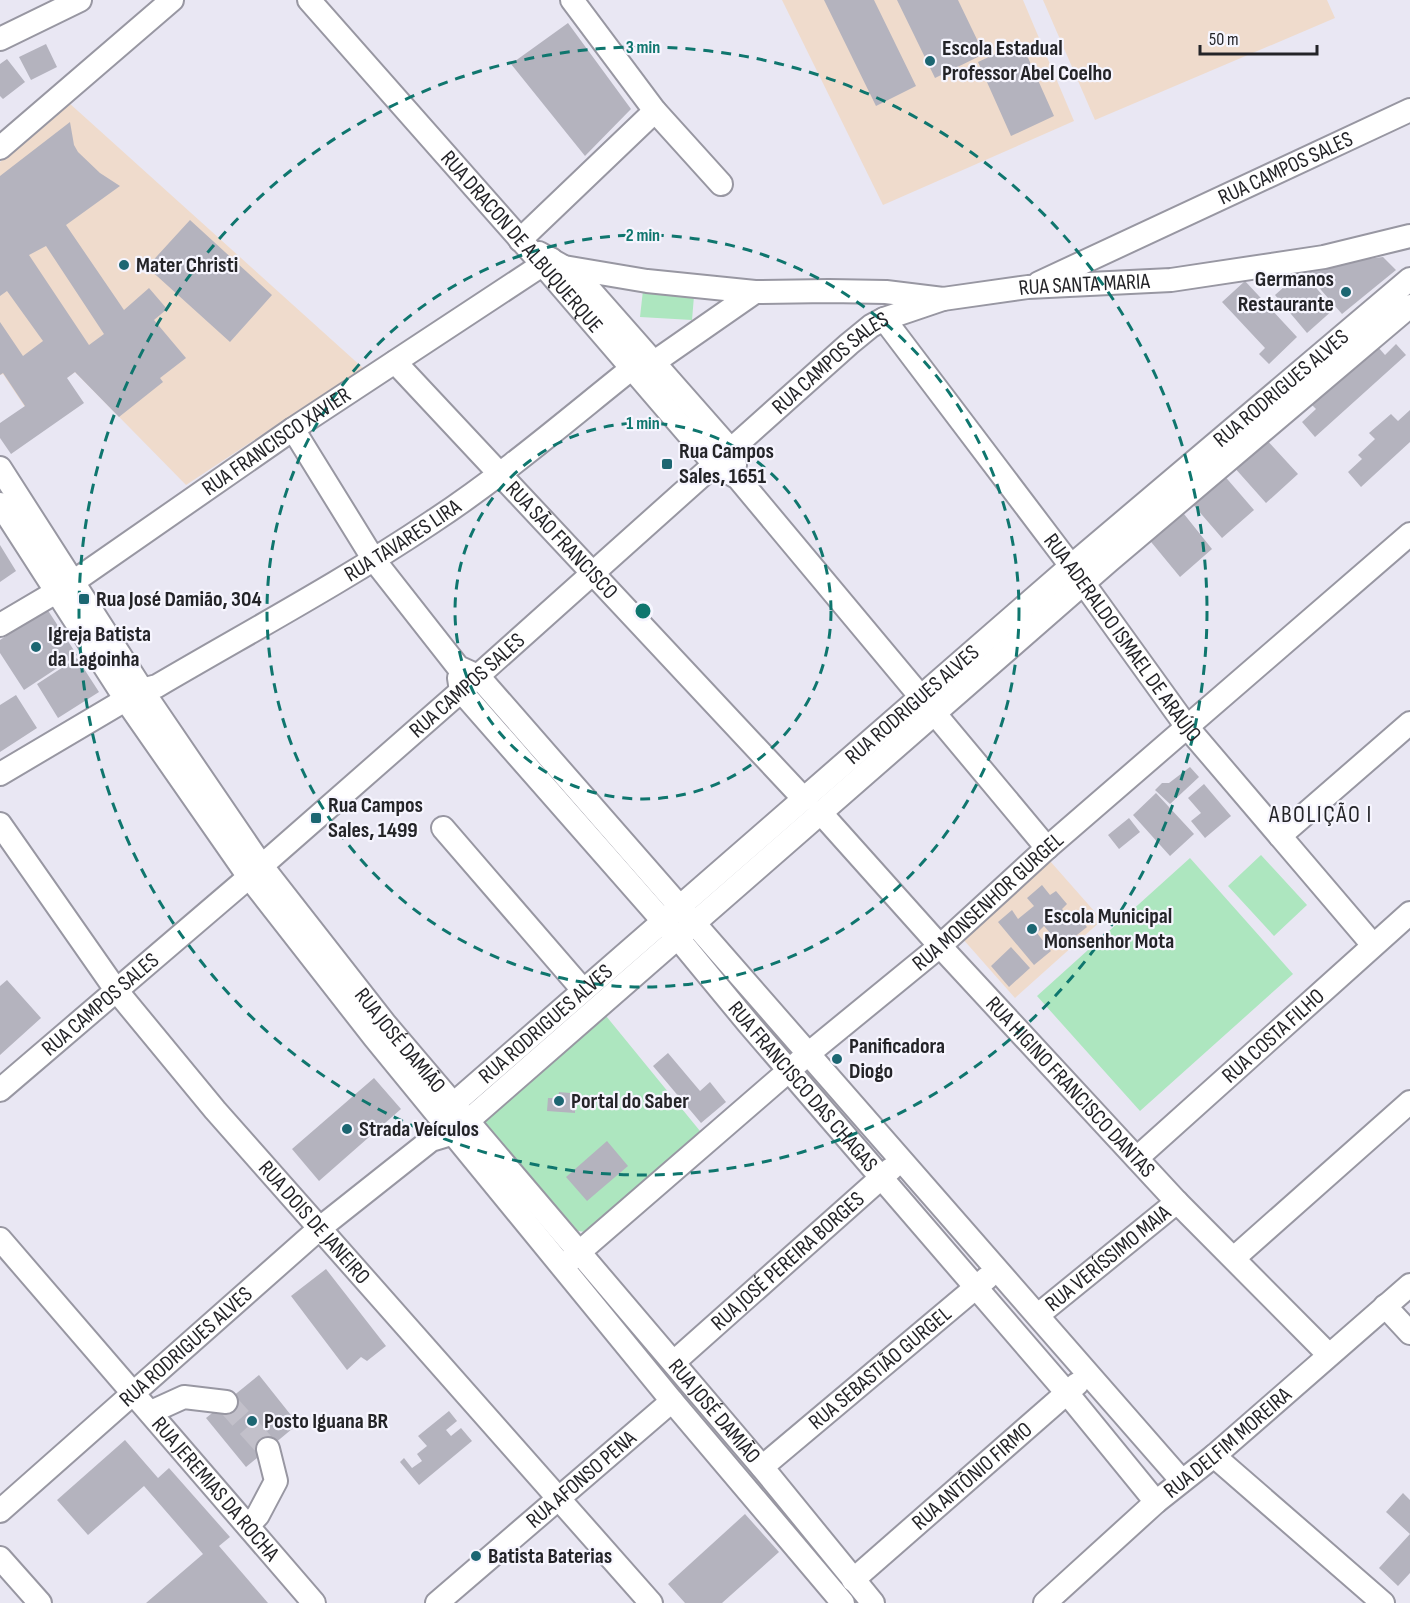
<svg xmlns="http://www.w3.org/2000/svg" width="1410" height="1603" font-family="'Sofia Sans Condensed',sans-serif">
<rect width="100%" height="100%" fill="#e9e7f3"/>
<path fill="#efdbcc" d="M782,0H1023L1074,121L883,205Z
M1043,0H1327L1335,18L1095,120Z
M68,102L363,368L186,485L75,372L25,407L3,374L0,375V162Z
M1050,861L1102,920L1015,998L962,938Z"/>
<path fill="#ade6bf" d="M643,290L694,296L692,320L640,317Z
M1261,855L1307,905L1274,936L1228,886Z
M1190,858L1293,974L1140,1111L1037,996Z
M602,1011L700,1131L590,1228L585,1232L578,1231L481,1119Z"/>
<path fill="#b4b3be" fill-rule="evenodd" d="M824,0H874L916,86L876,106Z
M897,0H958L984,54L935,78Z
M568,23L631,109L585,156L511,64Z
M1021,42L1054,116L1011,136L978,62Z
M46,44L57,67L31,80L19,57Z
M7,59L25,82L3,99L0,96V64Z
M70,122L74,145L78,152L100,173L120,186L66,225L124,310L149,288L167,309L154,320L186,358L160,378L163,382L119,417L75,372L67,378L84,403L11,454L0,438V423L25,406L3,373L0,375V322L23,356L43,341L7,291L0,296V176ZM46,246L104,334L89,345L29,255Z
M190,220L272,295L230,342L147,267Z
M1383,257L1396,270L1342,314L1301,267Z
M1302,271L1334,309L1307,333L1275,295Z
M1245,281L1297,337L1269,364L1259,354L1265,348L1222,302Z
M1396,344L1406,355L1315,437L1302,422L1316,409L1312,405L1329,389L1345,363L1352,371L1378,347L1385,355Z
M1410,410V442L1361,487L1348,472L1362,459L1358,455L1375,439L1369,433L1391,414L1398,421Z
M1265,438L1298,474L1266,503L1233,466Z
M1222,473L1254,510L1222,538L1190,501Z
M1180,509L1212,549L1180,577L1147,537Z
M0,545L16,571L0,582Z
M47,609L77,655L24,690L0,653V640Z
M77,658L99,692L58,718L37,684Z
M16,695L37,728L0,752V705Z
M1190,767L1199,777L1170,804L1155,790L1162,783H1169Z
M1204,784L1231,816L1205,838L1191,821L1201,813L1188,798Z
M1156,793L1194,834L1170,856L1133,815Z
M1129,818L1140,832L1119,849L1108,835Z
M1042,885L1050,895L1056,891L1067,904L1062,909L1070,919L1076,914L1087,927L1062,947L1044,926L1037,933L1051,951L1034,965L998,922L1012,910L1018,919L1034,906L1027,898Z
M1011,947L1030,968L1009,987L991,966Z
M7,980L41,1018L0,1055V986Z
M668,1053L700,1091L710,1082L726,1102L701,1123L653,1066Z
M374,1078L401,1109L319,1181L292,1149Z
M559,1092L570,1093V1103H575V1113L547,1111L548,1098H558Z
M607,1141L628,1166L587,1201L566,1177Z
M326,1269L386,1346L367,1361L361,1357L347,1370L291,1296Z
M259,1375L298,1424L246,1467L206,1418Z
M449,1411L457,1421L446,1430L451,1436L461,1428L472,1441L419,1485L400,1462L404,1458L412,1468L422,1461L417,1454L427,1446L418,1436Z
M125,1440L158,1478L169,1468L230,1537L219,1546L268,1603H146L203,1554L144,1486L88,1535L57,1500Z
M1403,1493L1410,1500V1534L1386,1512Z
M745,1514L779,1552L722,1603H685L668,1584Z
M1410,1534V1573L1398,1586L1379,1568Z"/>
<g fill="none" stroke-linecap="round" stroke-linejoin="round">
<path stroke="#c2c0ca" stroke-width="22" stroke-dasharray="22 11" stroke-linecap="butt" d="M226,1402L268,1449"/>
<g stroke="#9897a2" stroke-width="26">
<g id="minor">
<path id="s1" d="M309,0L543,265L715,465L738,478L1047,848"/>
<path d="M572,0L655,111L721,184"/>
<path d="M0,39L80,0"/>
<path d="M0,148L172,0"/>
<path d="M520,240L655,111"/>
<path id="s2" d="M539,253L564,267L647,281L755,292L829,291L886,292L943,299L1028,287L1171,280L1324,257L1410,236"/>
<path d="M564,267L583,282L731,450L735,465"/>
<path id="s3" d="M1039,283L1410,110"/>
<path id="s4" d="M884,319L1071,566L1187,727L1373,945"/>
<path id="s5" d="M395,362L804,799"/>
<path d="M653,363L755,292"/>
<path d="M293,429L374,560L458,667L478,676L1182,1481"/>
<path id="s6" d="M0,468L148,699L261,865L386,1025L762,1467L873,1603"/>
<path d="M0,504L132,709L249,877L374,1037L672,1401L843,1603"/>
<path id="s7" d="M0,625L73,582L293,429L551,259"/>
<path id="s8" d="M459,678L461,691L677,937L748,1023L1067,1393L1156,1502"/>
<path id="s9" d="M0,774L142,690L157,686C249,632 344,581 432,522C502,476 566,421 631,369"/>
<path id="s10" d="M820,812L940,946L1177,1202L1328,1354"/>
<path id="s11" d="M0,824L116,990L215,1110L651,1603"/>
<path d="M443,828L583,990"/>
<path d="M1280,836L1410,723"/>
<path id="s12" d="M0,1090L249,877L461,691L849,344L871,326L884,319L943,299"/>
<path id="s13" d="M443,1113L1071,566L1410,279"/>
<path id="s14" d="M1137,1158L1410,913"/>
<path id="s15" d="M0,1239L314,1603"/>
<path d="M1234,1258L1410,1102"/>
<path id="s16" d="M569,1261L808,1054L940,946L1047,848L1410,534"/>
<path d="M1385,1306L1410,1333"/>
<path id="s17" d="M1038,1315L1177,1202"/>
<path id="s18" d="M674,1362L891,1169"/>
<path d="M151,1412L184,1397L226,1402"/>
<path d="M1214,1456L1383,1603"/>
<path id="s19" d="M762,1467L987,1278"/>
<path id="s20" d="M0,1511L320,1228L431,1140L454,1133L1109,561L1410,306"/>
<path d="M248,1526L258,1515L276,1481L268,1449"/>
<path d="M0,1558L40,1603"/>
<path id="s21" d="M853,1580L1077,1384"/>
<path id="s22" d="M437,1603L672,1401"/>
<path id="s23" d="M1045,1603L1156,1502L1214,1456L1410,1285"/>
</g>
</g>
<use href="#minor" stroke="#fff" stroke-width="22"/>
</g>
<g fill="none" stroke="#0f766e" stroke-width="3" stroke-dasharray="10 8">
<circle cx="643" cy="611" r="188"/>
<circle cx="643" cy="611" r="376"/>
<circle cx="643" cy="611" r="564"/>
</g>
<g fill="#1c6672" stroke="#f6f5fe" stroke-width="2">
<circle cx="930" cy="61" r="6"/>
<circle cx="124" cy="265" r="6"/>
<circle cx="1346" cy="292" r="6"/>
<rect x="661" y="458" width="12" height="12" rx="3"/>
<rect x="78" y="593" width="12" height="12" rx="3"/>
<circle cx="36" cy="647" r="6"/>
<rect x="310" y="812" width="12" height="12" rx="3"/>
<circle cx="1032" cy="929" r="6"/>
<circle cx="837" cy="1059" r="6"/>
<circle cx="559" cy="1101" r="6"/>
<circle cx="347" cy="1129" r="6"/>
<circle cx="252" cy="1421" r="6"/>
<circle cx="476" cy="1556" r="6"/>
</g>
<g text-anchor="middle" dominant-baseline="central" stroke-width="4.5" stroke-linejoin="round" paint-order="stroke">
<g font-size="22" font-weight="bold" fill="#242428" stroke="#f6f5fe" text-anchor="start">
<text x="942" y="48">Escola Estadual<tspan x="942" dy="25">Professor Abel Coelho</tspan></text>
<text x="136" y="265">Mater Christi</text>
<text x="1334" y="279" text-anchor="end">Germanos<tspan x="1334" dy="25">Restaurante</tspan></text>
<text x="679" y="451">Rua Campos<tspan x="679" dy="25">Sales, 1651</tspan></text>
<text x="96" y="599">Rua José Damião, 304</text>
<text x="48" y="634">Igreja Batista<tspan x="48" dy="25">da Lagoinha</tspan></text>
<text x="328" y="805">Rua Campos<tspan x="328" dy="25">Sales, 1499</tspan></text>
<text x="1044" y="916">Escola Municipal<tspan x="1044" dy="25">Monsenhor Mota</tspan></text>
<text x="849" y="1046">Panificadora<tspan x="849" dy="25">Diogo</tspan></text>
<text x="571" y="1101">Portal do Saber</text>
<text x="359" y="1129">Strada Veículos</text>
<text x="264" y="1421">Posto Iguana BR</text>
<text x="488" y="1556">Batista Baterias</text>
</g>
<g font-size="22" fill="#242428" stroke="#f6f5fe">
<text stroke="none"><textPath href="#s3" startOffset="272">RUA CAMPOS SALES</textPath></text>
<text stroke="none"><textPath href="#s1" startOffset="322">RUA DRACON DE ALBUQUERQUE</textPath></text>
<text stroke="none"><textPath href="#s2" startOffset="552">RUA SANTA MARIA</textPath></text>
<text stroke="none"><textPath href="#s12" startOffset="1104">RUA CAMPOS SALES</textPath></text>
<text stroke="none"><textPath href="#s13" startOffset="1108">RUA RODRIGUES ALVES</textPath></text>
<text stroke="none"><textPath href="#s7" startOffset="332">RUA FRANCISCO XAVIER</textPath></text>
<text stroke="none"><textPath href="#s9" startOffset="466">RUA TAVARES LIRA</textPath></text>
<text stroke="none"><textPath href="#s5" startOffset="244">RUA SÃO FRANCISCO</textPath></text>
<text stroke="none"><textPath href="#s4" startOffset="398">RUA ADERALDO ISMAEL DE ARAÚJO</textPath></text>
<text stroke="none"><textPath href="#s12" startOffset="618">RUA CAMPOS SALES</textPath></text>
<text stroke="none"><textPath href="#s13" startOffset="622">RUA RODRIGUES ALVES</textPath></text>
<text stroke="none"><textPath href="#s16" startOffset="552">RUA MONSENHOR GURGEL</textPath></text>
<text stroke="none"><textPath href="#s12" startOffset="132">RUA CAMPOS SALES</textPath></text>
<text stroke="none"><textPath href="#s13" startOffset="136">RUA RODRIGUES ALVES</textPath></text>
<text stroke="none"><textPath href="#s14" startOffset="183">RUA COSTA FILHO</textPath></text>
<text stroke="none"><textPath href="#s6" startOffset="699">RUA JOSÉ DAMIÃO</textPath></text>
<text stroke="none"><textPath href="#s8" startOffset="536">RUA FRANCISCO DAS CHAGAS</textPath></text>
<text stroke="none"><textPath href="#s10" startOffset="372">RUA HIGINO FRANCISCO DANTAS</textPath></text>
<text stroke="none"><textPath href="#s11" startOffset="508">RUA DOIS DE JANEIRO</textPath></text>
<text stroke="none"><textPath href="#s17" startOffset="90">RUA VERÍSSIMO MAIA</textPath></text>
<text stroke="none"><textPath href="#s18" startOffset="152">RUA JOSÉ PEREIRA BORGES</textPath></text>
<text stroke="none"><textPath href="#s20" startOffset="248">RUA RODRIGUES ALVES</textPath></text>
<text stroke="none"><textPath href="#s19" startOffset="154">RUA SEBASTIÃO GURGEL</textPath></text>
<text stroke="none"><textPath href="#s6" startOffset="1185">RUA JOSÉ DAMIÃO</textPath></text>
<text stroke="none"><textPath href="#s23" startOffset="243">RUA DELFIM MOREIRA</textPath></text>
<text stroke="none"><textPath href="#s21" startOffset="158">RUA ANTÔNIO FIRMO</textPath></text>
<text stroke="none"><textPath href="#s22" startOffset="190">RUA AFONSO PENA</textPath></text>
<text stroke="none"><textPath href="#s15" startOffset="330">RUA JEREMIAS DA ROCHA</textPath></text>
</g>
<g font-size="24" letter-spacing="1.5" fill="#242428" stroke="#f6f5fe">
<text x="1321" y="814">ABOLIÇÃO I</text>
</g>
</g>
<circle cx="643" cy="611" r="9" fill="#0f766e" stroke="#f6f5fe" stroke-width="3"/>
<g font-size="18" text-anchor="middle" font-weight="bold" fill="#0f766e" stroke="#f6f5fe" stroke-width="4.5" stroke-linejoin="round" paint-order="stroke">
<text x="643" y="53">3 min</text>
<text x="643" y="241">2 min</text>
<text x="643" y="429">1 min</text>
</g>
<path d="M1200 45v9h117v-9" fill="none" stroke="#242428" stroke-width="3"/>
<text x="1209" y="45" font-size="18" fill="#242428" stroke="#f6f5fe" stroke-width="4.5" paint-order="stroke">50 m</text>
</svg>
